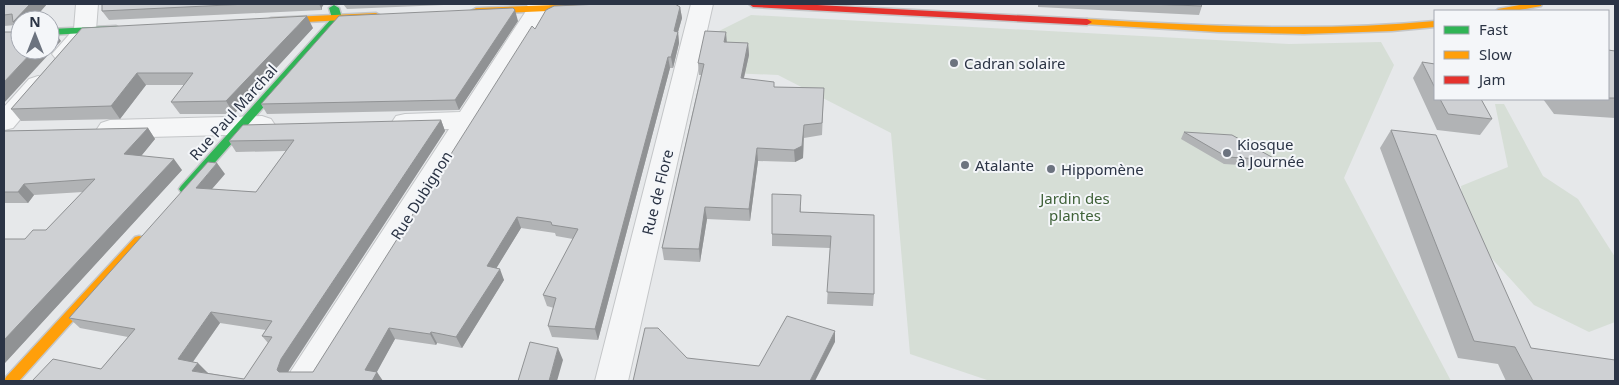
<svg xmlns="http://www.w3.org/2000/svg" width="1619" height="385" font-family="'Noto Sans',sans-serif">
<rect width="100%" height="100%" fill="#e6e8ea"/>
<path fill="#d6ded6" d="M751,15L1289,44L1381,42L1394,65L1344,178L1451,381H990L910,354L891,133L778,75L705,72L713,34Z
M1495,104H1504L1543,176L1578,199L1615,257V322L1589,332L1534,305L1466,230L1461,186L1508,167Z"/>
<g fill="none" stroke-linecap="round" stroke-linejoin="round">
<g stroke="#c4c6c8" stroke-width="2">
<path id="street" d="M76,4H98L96,30L93,35L72,59L64,61L56,59L52,54L74,29Z
M527,4H549L550,8L321,381H287L291,371L449,129L405,130L396,128L392,122L396,116L405,114L460,112L528,8Z
M691,4H713L628,381H595Z
M38,76L47,79L50,84L13,128L4,130V107L29,79Z
M262,116L271,119L275,125L271,131L262,134L110,138L101,135L97,129L101,123L110,120Z"/>
</g>
<g stroke="#c4c6c8" stroke-width="3">
<path id="fast" d="M334,5L339,8L342,18L340,20L189,192H181L179,189L181,186L332,18L329,8Z
M116,26L121,29L119,31L50,35V29Z"/>
</g>
<g stroke="#c4c6c8" stroke-width="3">
<path id="slow" d="M582,4H643L639,7L476,14L471,11L476,8Z
M1525,4H1542L1541,6L1514,11H1496L1498,9Z
M376,13L381,16L379,18L271,24L266,21L271,18Z
M1087,19C1203,26 1319,32 1435,21V27L1392,31L1304,34L1218,32L1084,24V20Z
M139,236L143,237L145,240L143,243L19,381H4L6,377L135,237Z"/>
</g>
<g stroke="#c4c6c8" stroke-width="3">
<path id="jam" d="M749,4H798L1087,19L1092,22L1087,25L753,7Z"/>
</g>
<use href="#street" fill="#f5f6f7" fill-rule="evenodd"/>
<use href="#fast" fill="#30b455" fill-rule="evenodd"/>
<use href="#slow" fill="#ff9f0a" fill-rule="evenodd"/>
<use href="#jam" fill="#e5322d" fill-rule="evenodd"/>
</g>
<path fill="#b1b3b5" fill-rule="evenodd" d="M4,4H47L33,20H20V31L16,25L4,26Z
M102,4H324L322,7V10L109,20L102,11Z
M343,4H468L347,9Z
M1038,4H1200L1202,6L1199,15L1038,7Z
M680,7L682,18L678,32L679,43L673,68H670L598,340L552,337L548,326L554,308L547,306L543,295L573,239L556,236L555,233L521,228L496,268L504,280L462,348L437,343L436,345L395,339L376,372L383,381H32L101,369L128,337L80,328L69,318L225,174L212,189L256,192L286,151L236,152L229,141L441,120L445,131L288,372H313L535,29ZM220,323L266,330L262,336L268,343L244,379L208,373L193,362Z
M518,21L459,110L267,114L261,104Z
M82,28H313L234,114H180L171,102L184,85H146L120,119L21,121L11,109Z
M726,42L748,43L749,55L744,78L774,87L824,88L822,135L804,138L803,158L795,162L758,161L750,221L707,219L700,262L664,260L662,248L701,75H699L698,63Z
M1608,50L1615,51V118L1554,114L1543,99H1608Z
M1422,62L1435,64V99H1481L1492,119L1480,135L1437,130L1413,78Z
M148,128L155,139L141,156L182,170L4,364L25,239L46,230L83,192L34,195L28,203H4V131Z
M1391,130L1531,348L1615,381H1506L1498,364L1458,358L1380,148Z
M1184,132L1277,160L1274,167L1224,164L1181,139Z
M801,207V212L874,215V294L873,306L827,304L830,248L772,246V234Z"/>
<path fill="#909294" d="M30,4H47L33,20H20V31L13,22Z
M319,4H324L322,7V10Z
M680,7L682,18L678,32L679,43L673,68L671,57L674,31Z
M515,10L518,21L459,110L455,100Z
M307,16L313,28L234,114L226,101Z
M53,30L61,41L4,103V82L34,50H50V33Z
M726,32L727,44L724,42Z
M748,43L749,55L741,90V78Z
M668,57L670,68L598,340L595,329Z
M137,73L146,85L120,119L111,106Z
M441,120L445,131L289,370L285,380L277,370L281,359Z
M804,125L803,158L795,162L794,150Z
M148,128L155,139L133,166L124,154Z
M757,148L758,161L750,221L749,209Z
M174,159L182,170L4,364V340Z
M217,163L225,174L203,199L196,188Z
M24,184L34,195L28,203L18,192Z
M705,207L707,219L700,262L699,249Z
M517,217L521,228L491,277L487,266Z
M500,269L504,280L462,348L456,337Z
M211,312L220,323L187,370L178,359Z
M389,328L395,339L372,381L365,370Z
M835,331V342L815,381H810Z
M431,332L437,343L436,345L430,334Z
M558,348L563,360L557,381H549Z
M198,363L208,373L192,371Z
M377,372L383,381H372Z"/>
<path fill="#ced0d3" stroke="#909294" fill-rule="evenodd" d="M4,4H30L13,22L12,14L4,15Z
M102,4H248L102,11Z
M601,4H675L680,7L674,31L678,32L671,57H668L595,329L548,326L556,298L543,295L578,229L552,225L551,222L517,217L487,266L500,269L456,337L431,332L430,334L389,328L365,370L377,372L372,381H32L53,359L101,369L135,329L69,318L208,162L217,163L196,188L256,192L294,140L229,141L243,125L441,120L281,359L277,370L279,372H313L532,26L535,29L546,10L554,6ZM211,312L272,321L262,336L272,337L244,379L192,371L198,363L178,359Z
M1147,4H1200L1202,6Z
M513,8L515,10L455,100L261,104L339,16Z
M307,16L226,101L171,102L193,73H137L111,106L11,109L82,28Z
M705,31L726,32L724,42L748,43L741,78L774,82V87L824,88L822,123L804,125L802,146L794,150L757,148L749,209L705,207L699,249L662,248L704,64L698,63Z
M4,32H20V50H34L4,82Z
M1608,50L1615,51V98H1608Z
M1422,62L1435,64V88Z
M1440,99H1481L1492,119L1448,114Z
M148,128L124,154L174,159L4,340V239H25L33,230H46L95,179L24,184L18,192H4V131Z
M1391,130L1436,135L1531,348L1615,360V381H1533L1515,347L1474,341Z
M1184,132L1232,135L1277,160L1227,157Z
M772,194L801,195L800,212L874,215V294L827,292L831,236L772,234Z
M787,316L835,331L810,381H633L645,328H658L687,358L759,366Z
M530,342L558,348L549,381H518Z"/>
<g fill="#6c737f" stroke="#f4f6f9" stroke-width="2">
<circle cx="954" cy="63" r="5"/>
<circle cx="1227" cy="153" r="5"/>
<circle cx="965" cy="165" r="5"/>
<circle cx="1051" cy="169" r="5"/>
</g>
<g text-anchor="middle" dominant-baseline="central" stroke-width="4" stroke-linejoin="round" paint-order="stroke">
<g font-size="15" fill="#2b3445" stroke="#f4f6f9" text-anchor="start">
<text x="964" y="63">Cadran solaire</text>
<text x="1237" y="144">Kiosque<tspan x="1237" dy="17">à Journée</tspan></text>
<text x="975" y="165">Atalante</text>
<text x="1061" y="169">Hippomène</text>
</g>
<g font-size="15" fill="#2b3445" stroke="#f4f6f9">
<text transform="translate(233 112) rotate(-48)">Rue Paul Marchal</text>
<text transform="translate(657 192) rotate(-76)">Rue de Flore</text>
<text transform="translate(421 195) rotate(-58)">Rue Dubignon</text>
</g>
<g font-size="15" fill="#3f6138" stroke="#f4f6f9">
<text x="1075" y="198">Jardin des<tspan x="1075" dy="17">plantes</tspan></text>
</g>
</g>
<rect width="1619" height="385" fill="none" stroke="#2b3445" stroke-width="10"/>
<rect x="1434" y="10" width="175" height="90" fill="#f4f6f9" stroke="#a4a8b1"/>
<rect x="1444" y="26" width="25" height="8" fill="#30b455" stroke="#a4a8b1"/>
<text x="1479" y="35" font-size="15" fill="#2b3445">Fast</text>
<rect x="1444" y="51" width="25" height="8" fill="#ff9f0a" stroke="#a4a8b1"/>
<text x="1479" y="60" font-size="15" fill="#2b3445">Slow</text>
<rect x="1444" y="76" width="25" height="8" fill="#e5322d" stroke="#a4a8b1"/>
<text x="1479" y="85" font-size="15" fill="#2b3445">Jam</text>
<g transform="translate(35 35)"><circle r="24" fill="#f4f6f9" stroke="#a4a8b1"/>
<path d="M0-4L9 19L0 12L-9 19Z" fill="#6c737f"/>
<text y="-8" font-size="14" font-weight="bold" text-anchor="middle" fill="#2b3445">N</text>
</g>
</svg>
